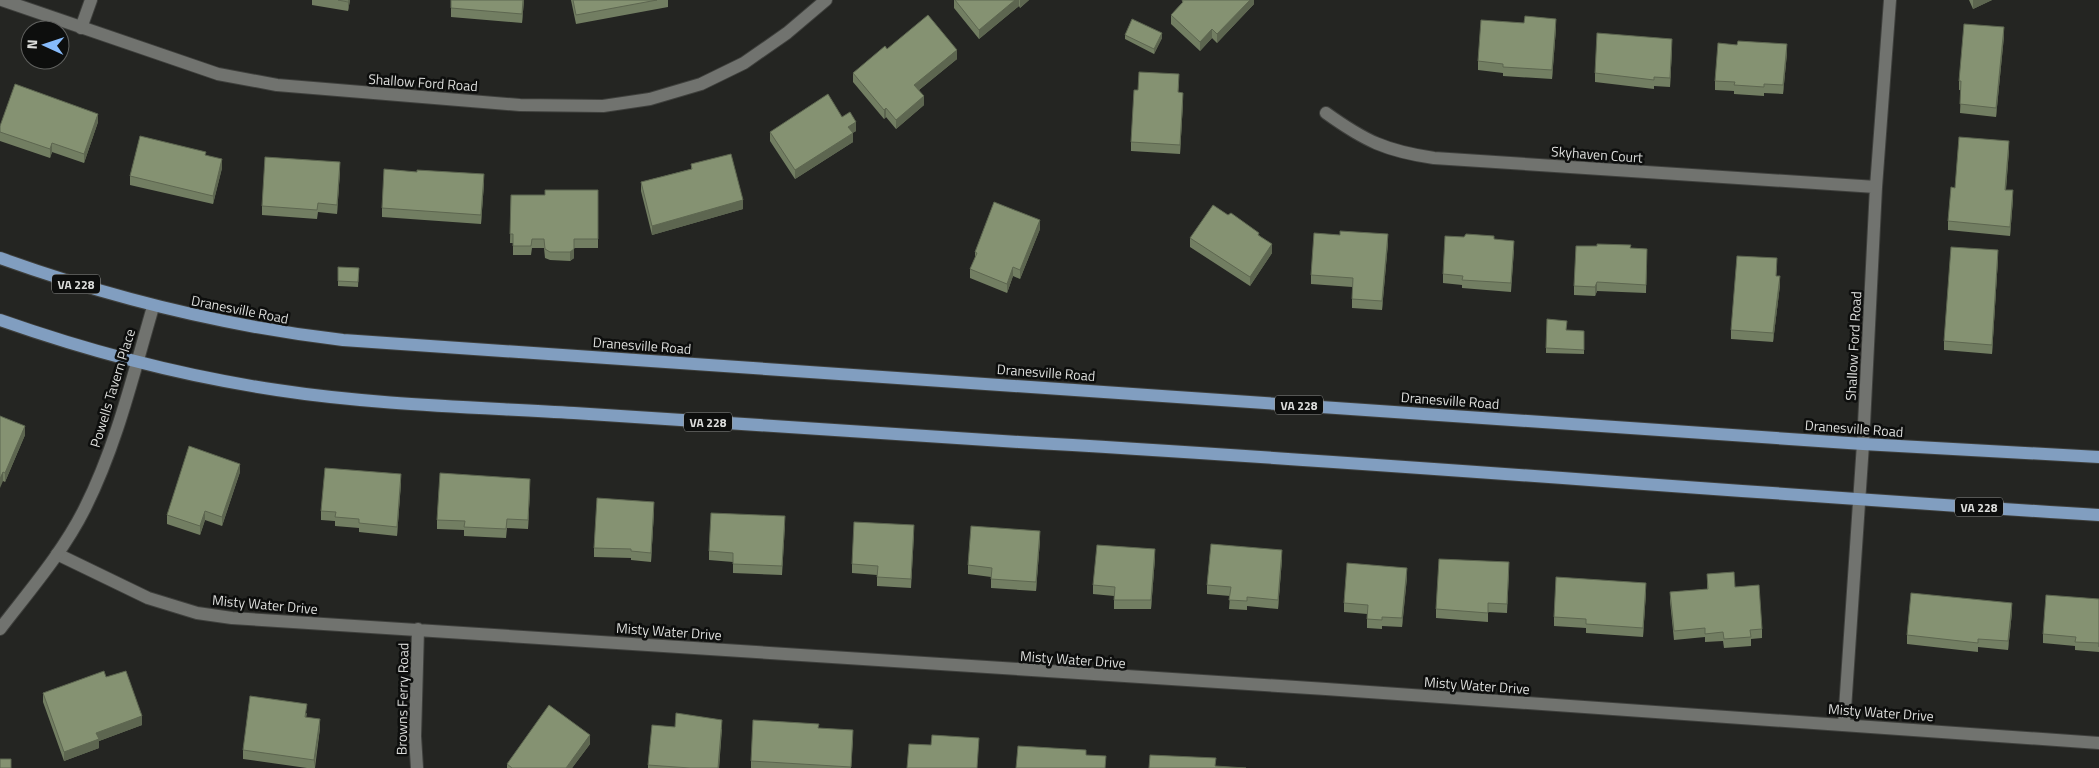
<svg xmlns="http://www.w3.org/2000/svg" width="2099" height="768" font-family="'Titillium Web',sans-serif">
<rect width="100%" height="100%" fill="#242522"/>
<g fill="none" stroke-linecap="round" stroke-linejoin="round">
<g stroke="#3f403d" stroke-width="14">
<path id="minor" d="M2,0L218,74L277,85L520,105L603,106L650,99L701,84L744,63L787,33L826,0
M81,28L91,0
M1326,113C1365,141 1386,151 1434,158L1876,187
M57,554L148,598L197,613L232,618L1326,689L2099,743
M1844,724L1863,444L1876,187L1890,0
M417,768L415,736L418,629"/>
</g>
<g stroke="#3f403d" stroke-width="14">
<path id="tertiary" d="M0,629C30,590 63,552 85,508C117,444 133,375 153,307"/>
</g>
<g stroke="#3f403d" stroke-width="14">
<path id="primary" d="M0,258C114,299 223,326 343,340L1863,444L2099,457
M0,320C91,352 182,376 277,390C375,405 475,407 574,413C722,423 870,433 1019,442C1379,462 1739,493 2099,515"/>
</g>
<use href="#minor" stroke="#71736f" stroke-width="12"/>
<use href="#tertiary" stroke="#71736f" stroke-width="12"/>
<use href="#primary" stroke="#819ec0" stroke-width="12"/>
</g>
<path fill="#727e62" d="M312,0H350L348,11L312,5Z
M524,0L522,23L451,17V8Z
M571,0H668V7L576,24Z
M954,0H1029L1020,8L1019,6L979,39L954,8Z
M1182,0H1254V4L1217,43L1212,38L1200,51L1171,24V15L1182,3Z
M1969,0H1992L1973,9Z
M1524,23L1556,28L1552,79L1503,76V73L1478,70V61Z
M1125,35L1162,38L1154,54L1125,39Z
M2004,36L1996,117L1960,113L1961,90H1959V81Z
M1672,48L1670,87L1654,86V89L1595,82V73Z
M887,49L957,59L919,90L924,105L896,129L886,117L884,119L853,82V73Z
M1787,53L1783,94L1764,93V96L1734,94V91L1715,90V81Z
M1179,83L1178,92L1183,102L1180,154L1131,151V142L1138,90Z
M842,117L856,131L852,133L853,142L795,179L770,141V132Z
M98,122L84,163L52,152L50,158L0,141V126Z
M2009,150L2006,190L2013,199L2010,236L1948,230V221L1955,188Z
M691,164L743,209L652,235L641,191V182L691,169Z
M222,168L213,204L130,185V176Z
M340,171L337,214L318,212L317,219L262,215V206Z
M417,172L484,183L481,224L382,217V208Z
M598,190V248H574V258L570,261L550,260L545,258L544,248H532L531,255H513V243H510L511,195H545Z
M1228,215L1259,235L1272,253L1250,286L1190,247V238Z
M1040,229L1020,279L1013,276L1007,293L970,278V269L975,259V252Z
M1464,237L1494,239L1514,250L1511,292L1462,288V285L1443,283V274Z
M1388,243L1382,310L1352,308V287L1311,284V275Z
M1630,248L1647,249L1646,293L1597,291L1595,296L1574,295V286Z
M1998,259L1992,354L1944,350V341Z
M338,267L359,268L358,287L338,286Z
M1777,267L1776,276L1780,285L1773,342L1731,339V330Z
M1567,330L1584,331V354L1546,353V348Z
M0,416L25,435L5,482L3,481Z
M240,472L222,526L205,520L200,535L167,524V515Z
M401,483L397,536L359,532V528L335,526V521L321,520V511Z
M530,488L528,529L507,528L506,538L464,536V530L437,529V520Z
M654,511L651,562L631,560V558L594,557V548Z
M785,525L782,575L733,573V562L709,560V551Z
M914,534L911,588L877,586V575L852,573V564Z
M1040,540L1036,591L991,588V577L968,574V565Z
M1155,558L1151,609H1114V596L1093,594V585Z
M1282,559L1278,609L1247,606V610L1229,609L1230,596L1207,594V585Z
M1509,571L1507,613L1488,612V622L1436,618V609Z
M1707,574L1735,587L1762,629V638L1751,639V646L1724,648L1723,641L1705,642V637L1674,640L1670,601V592L1707,589Z
M1407,577L1402,627L1382,626V629L1367,628V614L1344,612V603Z
M1646,592L1643,637L1586,633V628L1554,626V617Z
M2099,599V656V652L2075,650V646L2043,643V634Z
M2012,612L2008,650L1978,647V652L1907,644V635Z
M106,677L142,725L99,741V748L64,761L43,702V693Z
M307,713L306,718L320,728L315,768H307L243,759V750Z
M675,727L722,729L719,768H648V765Z
M819,728L853,739L851,768H751V761Z
M590,744L572,768H507V764Z"/>
<path fill="#5d6650" d="M349,0H350L348,11V2Z
M523,0H524L522,23V14Z
M1015,0H1019V6L979,39V30Z
M1020,0H1029L1020,8Z
M1250,0H1254V4L1217,43V34Z
M1973,0H1992L1973,9Z
M1556,19V28L1552,79V70Z
M2004,27V36L1996,117V108Z
M1212,29V38L1200,51V42Z
M1162,33V38L1154,54V49Z
M1672,39V48L1670,87V78Z
M1787,44V53L1783,94V85Z
M957,50V59L914,94V85Z
M1183,93V102L1180,154V145Z
M924,96V105L896,129V120Z
M886,108V117L884,119V110Z
M98,114V122L84,163V154Z
M856,122V131L848,136V127Z
M853,133V142L795,179V170Z
M2009,141V150L2005,199V190Z
M52,143V152L50,158V149Z
M222,159V168L213,204V196Z
M340,162V171L337,214V205Z
M484,174V183L481,224V215Z
M2013,190V199L2010,236V227Z
M743,200V209L652,235V226Z
M1040,220V229L1020,279V270Z
M1388,234V243L1382,310V301Z
M1272,244V253L1250,286V277Z
M574,249V258L570,261V252Z
M1998,250V259L1992,354V345Z
M1013,267V276L1007,293V284Z
M1780,276V285L1773,342V333Z
M1597,282V291L1595,296V287Z
M25,426V435L5,482V473Z
M240,464V472L222,526V517Z
M3,472V481L0,488V479Z
M401,474V483L397,536V527Z
M530,479V488L528,529V520Z
M654,502V511L651,562V553Z
M205,511V520L200,535V526Z
M1040,531V540L1036,591V582Z
M1155,549V558L1151,609V600Z
M1282,550V559L1278,609V600Z
M1407,568V577L1402,627V618Z
M1646,583V592L1643,637V628Z
M2012,603V612L2008,650V641Z
M142,716V725L99,741V748L64,761V752L96,733Z
M320,719V728L314,768V760Z
M722,720L719,768H718Z
M590,735V744L572,768H566Z"/>
<path fill="#859272" stroke="#5d6650" d="M338,0H349L348,2Z
M451,0H523L522,14L451,8Z
M573,0H657L576,15Z
M955,0H1015L979,30Z
M1182,0H1250L1217,34L1212,29L1200,42L1171,15L1183,2Z
M928,15L957,50L914,85L924,96L896,120L886,108L884,110L853,73L885,46L887,49Z
M1525,16L1556,19L1552,70L1503,67V64L1478,61L1481,20L1524,23Z
M1132,19L1162,33L1154,49L1125,35Z
M1964,24L2004,27L1996,108L1960,104L1961,81H1959Z
M1597,33L1672,39L1670,78L1654,77V80L1595,73Z
M1738,41L1787,44L1783,85L1764,84V87L1734,85L1735,82L1715,81L1718,43L1737,45Z
M1139,72L1179,74L1178,92L1183,93L1180,145L1131,142L1134,90H1138Z
M15,84L98,114L84,154L52,143L50,149L0,132V126Z
M828,94L842,117L850,112L856,122L848,127L853,133L795,170L770,132Z
M140,136L206,152L205,155L222,159L213,196L130,176Z
M1959,137L2009,141L2005,190H2013L2010,227L1948,221L1951,187L1955,188Z
M731,154L743,200L652,226L641,182L692,169L691,164Z
M265,157L340,162L337,205L318,203L317,210L262,206Z
M384,169L417,172V170L484,174L481,215L382,208Z
M545,190H598V239H574V249L570,252H550L545,249L544,239H532L531,246H513V234H510L511,195H545Z
M994,202L1040,220L1020,270L1013,267L1007,284L970,269L977,253L975,252Z
M1213,205L1228,215L1231,213L1259,233L1258,235L1272,244L1250,277L1190,238Z
M1340,231L1388,234L1382,301L1352,299L1353,278L1311,275L1314,233L1340,235Z
M1466,234L1494,236V239L1514,241L1511,283L1462,280L1463,276L1443,274L1445,236L1464,237Z
M1597,244L1631,245L1630,248L1647,249L1646,285L1597,282L1595,287L1574,286L1576,246H1597Z
M1951,247L1998,250L1992,345L1944,341Z
M1737,256L1777,258L1776,276H1780L1773,333L1731,330Z
M338,267L359,268L358,282L338,281Z
M1547,319L1567,321L1566,330L1584,331V350L1546,348Z
M0,416L25,426L5,473L3,472L0,479Z
M189,446L240,464L222,517L205,511L200,526L167,515Z
M325,468L401,474L397,527L359,523V519L335,517L336,512L321,511Z
M440,473L530,479L528,520L507,519L506,529L464,527L465,521L437,520Z
M597,498L654,502L651,553L631,551V549L594,548Z
M711,513L785,516L782,566L733,564V553L709,551Z
M854,522L914,525L911,579L877,577L878,566L852,564Z
M971,526L1040,531L1036,582L991,579L992,568L968,565Z
M1211,544L1282,550L1278,600L1247,597V601L1229,600L1231,587L1207,585Z
M1097,545L1155,549L1151,600H1114L1115,587L1093,585Z
M1439,559L1509,562L1507,604L1488,603V613L1436,609Z
M1347,563L1407,568L1402,618L1382,617V620L1367,619L1368,605L1344,603Z
M1734,572L1735,587L1759,585L1762,629L1750,630L1751,637L1724,639L1723,632L1705,634V628L1674,631L1670,592L1708,589L1707,574Z
M1556,577L1646,583L1643,628L1586,624V619L1554,617Z
M1911,593L2012,603L2008,641L1978,639V643L1907,635Z
M2046,595L2099,599V647V643L2075,642L2076,637L2043,634Z
M104,671L106,677L126,671L142,716L96,733L99,739L64,752L43,693Z
M250,696L307,704L305,717L320,719L314,760L243,750Z
M549,705L590,735L566,768H512L507,764Z
M676,713L722,720L718,768H690L648,765L652,725L675,727Z
M753,720L819,724L818,728L853,730L851,767L751,761Z
M932,735L979,738L977,768H907L909,744L931,745Z
M1018,746L1086,750V755L1106,756L1105,768H1016Z
M1150,755L1216,758L1215,766L1246,768H1149Z
M0,759H11V768H0Z"/>
<g text-anchor="middle" dominant-baseline="central" stroke-width="5" stroke-linejoin="round" paint-order="stroke">
<g fill="#0d0e0d" stroke="#9e9f9d" stroke-width="1">
<rect x="52" y="274.5" width="48" height="19" rx="4"/>
<rect x="1275" y="395.5" width="48" height="19" rx="4"/>
<rect x="684" y="412.5" width="48" height="19" rx="4"/>
<rect x="1955" y="497.5" width="48" height="19" rx="4"/>
</g>
<g font-size="12" font-weight="bold" fill="#dcdddb">
<text x="76" y="284">VA 228</text>
<text x="1299" y="405">VA 228</text>
<text x="708" y="422">VA 228</text>
<text x="1979" y="507">VA 228</text>
</g>
<g font-size="14" fill="#dcdddb" stroke="#0d0e0d">
<text transform="translate(423 82) rotate(4)">Shallow Ford Road</text>
<text transform="translate(1597 154) rotate(4)">Skyhaven Court</text>
<text transform="translate(240 309) rotate(11)">Dranesville Road</text>
<text transform="translate(642 345) rotate(4)">Dranesville Road</text>
<text transform="translate(1853 346) rotate(-87)">Shallow Ford Road</text>
<text transform="translate(1046 372) rotate(4)">Dranesville Road</text>
<text transform="translate(112 388) rotate(-73)">Powells Tavern Place</text>
<text transform="translate(1450 400) rotate(4)">Dranesville Road</text>
<text transform="translate(1854 428) rotate(4)">Dranesville Road</text>
<text transform="translate(265 604) rotate(5)">Misty Water Drive</text>
<text transform="translate(669 631) rotate(4)">Misty Water Drive</text>
<text transform="translate(1073 659) rotate(4)">Misty Water Drive</text>
<text transform="translate(1477 685) rotate(4)">Misty Water Drive</text>
<text transform="translate(402 699) rotate(-89)">Browns Ferry Road</text>
<text transform="translate(1881 712) rotate(4)">Misty Water Drive</text>
</g>
</g>
<g transform="translate(45 45) rotate(273)"><circle r="24" fill="#0d0e0d" stroke="#60615f"/>
<path d="M0-4L9 19L0 12L-9 19Z" fill="#87bbfb"/>
<text y="-8" font-size="14" font-weight="bold" text-anchor="middle" fill="#dcdddb">N</text>
</g>
</svg>
